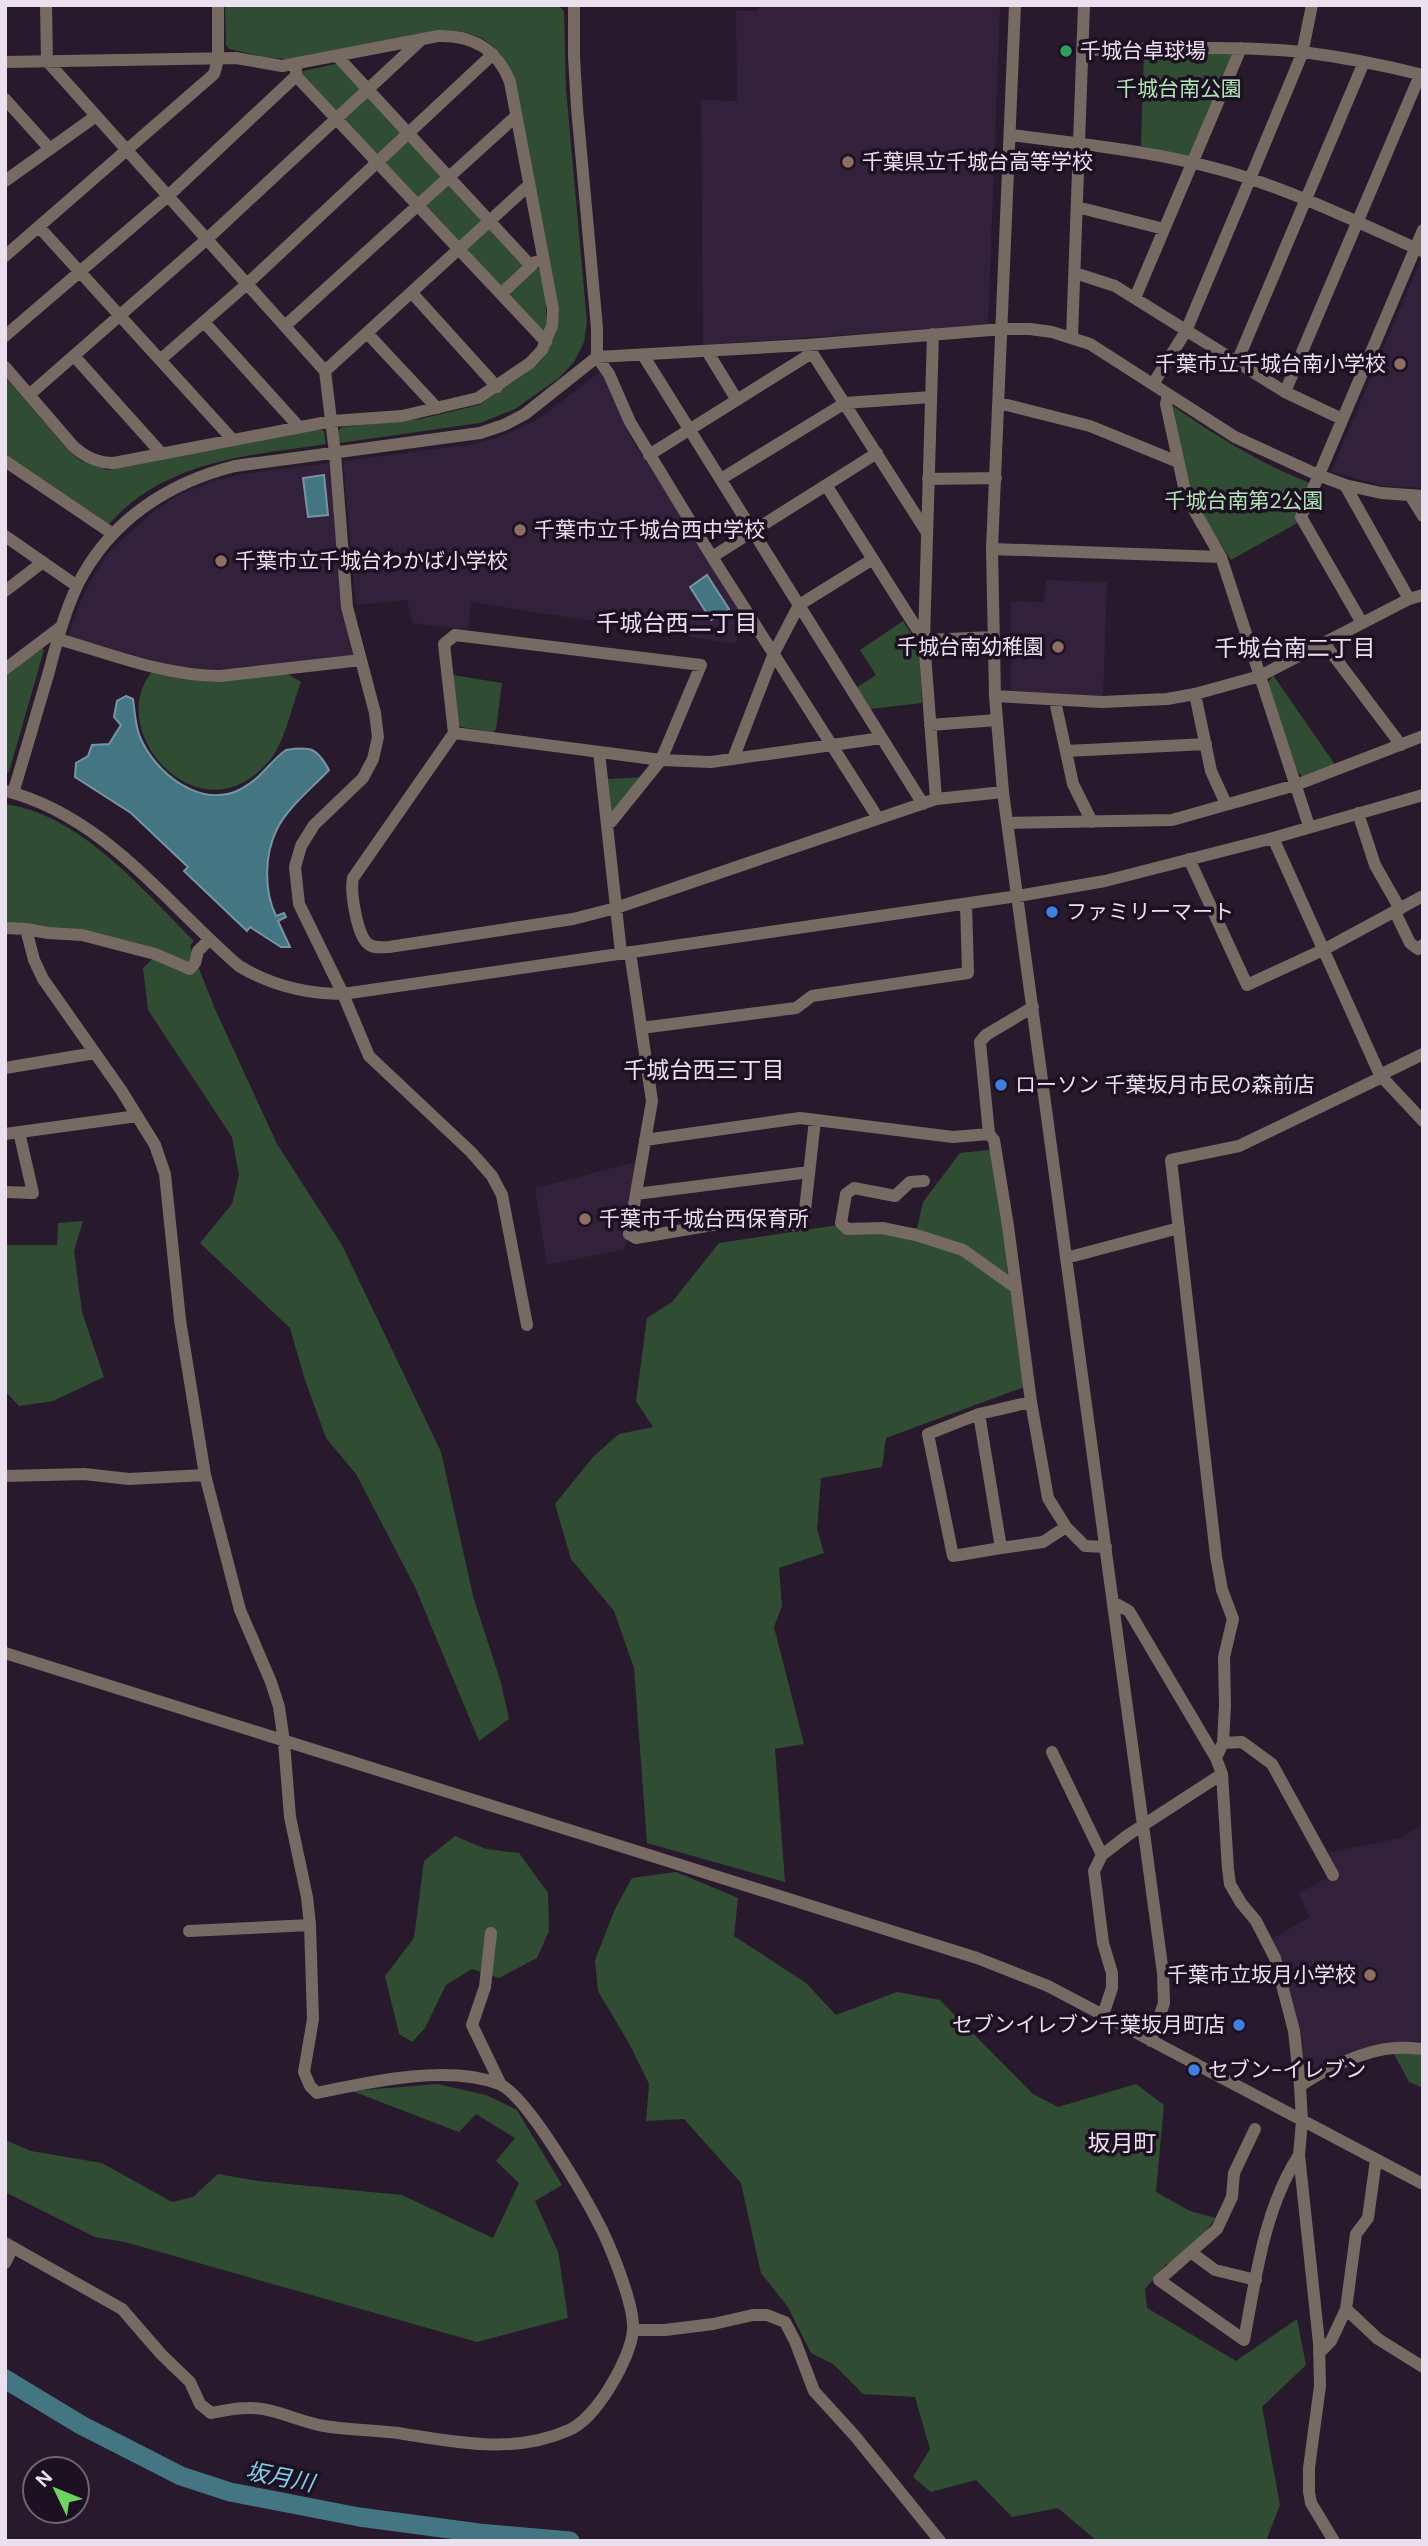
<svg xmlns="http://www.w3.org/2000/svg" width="1428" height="2546" font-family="'DM Sans','Noto Sans JP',sans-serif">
<rect width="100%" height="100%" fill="#28192d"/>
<path fill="#33203a" d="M760,5H996L1000,8L988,325L703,345L701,100L737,101L736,11H758Z
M1422,257L1423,488L1384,486L1331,472Z
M601,371L629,434L746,620L735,644L472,602L467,630L413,623L407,600L356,605L343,461L473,444L497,438L538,419Z
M330,463L355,653L350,657L210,671L168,665L68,636L83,595L96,572L111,550L155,510L180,494L211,482L242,474Z
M1046,580L1107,582L1103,696L1011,692V601L1044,602Z
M640,1161L625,1249L547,1265L535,1188Z
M1423,1824V2045H1382L1307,2074L1302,2073L1295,2011L1286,1976L1271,1939L1310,1917L1298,1893L1335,1874L1326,1853L1401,1838Z"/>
<path fill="#304d33" d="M357,5H558L564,11L566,89L587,322L584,342L574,362L559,378L515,409L480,423L340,443L338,431L342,427L420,419L479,405L536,366L544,357L555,335L559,313L515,79C499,42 478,30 438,30L287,59L265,57L229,49L226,45L225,7Z
M1144,53H1230L1233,56L1191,154L1187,156L1141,146Z
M340,63L364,89L339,113L299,72Z
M369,94L405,133L375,155L345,121V117Z
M409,138L445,177L416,199L385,164L387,158Z
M450,183L488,221L457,242L425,209L426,204Z
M491,227L528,265L503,287H499L466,249Z
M536,267L540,269L546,297V330H540L508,293Z
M5,377L71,453L81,461L107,470L319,429L324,431L326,444C247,456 166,460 109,524L5,454Z
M1173,406C1218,437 1259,463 1310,483L1299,522L1231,560L1191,497Z
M903,621L919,646L922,703L870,709L856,688L876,675L860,650Z
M40,646L44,650L9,772L5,775V673Z
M151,673L182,679L212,682L286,673L301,682C293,703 285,739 273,756C205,846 103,734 151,673Z
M453,675L502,683L496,729L493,732L461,727L457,723Z
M1273,675L1336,766L1304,778L1298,772L1268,683Z
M642,777L611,814L608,779Z
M5,804C80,814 143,890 194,941L190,946L215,1009L277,1144L342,1245L441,1452L473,1596L501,1683L509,1719L479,1741L415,1587L356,1474L326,1438L305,1380L290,1328L200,1243L232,1204L239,1175L232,1137L148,1010L143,968L160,952L5,925Z
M997,1149L1008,1276L1027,1386L886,1438L882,1467L821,1478L817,1529L824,1553L779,1568L782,1606L774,1627L804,1744L775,1749L785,1882L647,1843L634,1668L614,1611L571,1559L555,1504L593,1457L619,1434L653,1427L636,1401L647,1318L672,1302L719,1243L845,1224L895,1233L917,1228L923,1202L960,1153Z
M83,1221L74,1251L82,1312L104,1377L53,1401L19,1406L5,1391V1245H57L58,1223Z
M455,1836L486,1849L519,1853L548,1893L549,1931L537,1958L499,1978L472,1969L446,1985L425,2028L412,2042L399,2034L385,1976L414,1938L424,1861Z
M676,1872L738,1898L734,1936L806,1983L836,2015L897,1992L940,2000L1033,2094L1058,2107L1136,2084L1164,2105L1156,2192L1190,2211L1216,2218L1179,2264H1166L1145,2289L1147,2308L1236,2361L1297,2319L1306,2365L1262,2407L1280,2505L1266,2541H1097L1058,2508L1012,2517L976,2480L931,2492L913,2477L930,2449L915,2397L863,2394L833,2364L811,2353L788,2307L761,2273L741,2183L684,2119L646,2121L649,2084L630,2045L598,1991L595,1960L615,1909L632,1878Z
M1391,2048L1423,2049V2088L1409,2082Z
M437,2084L486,2095L517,2110L562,2185L535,2201L558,2252L568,2318L477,2342L125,2242L95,2237L5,2192V2140L31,2151L102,2163L172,2202L193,2197L218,2174L258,2181L402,2195L493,2238L519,2183L496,2161L515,2138L476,2114L459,2132L352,2091Z"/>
<path fill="#447582" stroke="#7695a2" stroke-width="2" d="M324,475L328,515L308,517L303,478Z
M707,575L729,609L711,620L690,587Z
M126,696L133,699C135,712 135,725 140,737C155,773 201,810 241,789C262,778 270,761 286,750C311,746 317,748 329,770C312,788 288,807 277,829C264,855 264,891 276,916L284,913L286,917L278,921L290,947H281L250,927L247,931L184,871L188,867L131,813L75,777L76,763L88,756L92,745L109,744L121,725L114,717L117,701Z"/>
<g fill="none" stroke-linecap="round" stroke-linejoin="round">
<path stroke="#447582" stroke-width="19" d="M5,2379L81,2425L181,2476L230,2492L359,2517L479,2533L570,2541"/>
<path stroke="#766a62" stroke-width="12" d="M46,5L47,61L325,371L335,453L347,607L375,713L378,737L373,759L363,778L314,825L301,846L295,867L299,904L343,994L369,1056L471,1152L492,1176L502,1195L527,1325
M574,5V57L577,108L597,328V357L609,374L630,422L712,557L878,818
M1015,5L992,549L995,696L1003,792L1163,1973L1164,2003L1151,2041
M1082,50C1155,49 1229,45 1302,52C1343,57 1383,65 1423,75
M337,56L531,266
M5,62L236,58L282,66L438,36C473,35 497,49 510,82L553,309L552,326L542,350L530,363L478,398L402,416L332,421L114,463C97,463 85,457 73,446L5,367
M296,68V76L546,342
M5,99L50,149
M1011,135C1091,145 1173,153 1251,179C1310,199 1366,226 1422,251
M5,181L96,116
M1077,207L1164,229
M39,227L233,440
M5,256L214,74L218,60V5
M1075,273L1115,286L1285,392L1342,419
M412,293L497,387
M501,294L535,262
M1135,298L1241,48
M204,322L299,427
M285,326L515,117
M367,333L437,408
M933,334L924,640L936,799
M5,336L168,196L296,76
M1072,337L1084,5
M807,345L926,531
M707,351L737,400
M643,355L923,804
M74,356L162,454
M160,360L247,284L493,54
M1237,362L1364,62
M325,371L529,185
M1153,384L1186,331L1250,179L1302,54L1312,5
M1285,392L1420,75
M1168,394L1166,404L1186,496L1221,557L1309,826
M29,395L207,239L422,39
M999,403L1090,426L1178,462
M649,455L812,353
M5,461L113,534
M721,479L845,403L931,397
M928,479L996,478
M826,485L924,640L994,637
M1345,485L1409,599
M1410,495L1423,516
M5,536L77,586
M992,549L1221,557
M712,557L877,453
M5,591L43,562
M1362,623L1301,517L1423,230
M58,639C111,654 165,676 220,676L361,660
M1324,643L1401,745
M5,669L62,626
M1195,694L1211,771L1226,804
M995,696L1102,702L1167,699L1195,694L1260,676L1409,599L1423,595
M1055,701L1073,784L1092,822
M930,725L997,720
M454,733L661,760L711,762L882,738
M1066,751L1206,744
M599,752L621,953
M733,759L774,653L799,605L873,559
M6,791C104,816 165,902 239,966C272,986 305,994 343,994L1018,896L1105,881L1273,838L1423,795
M13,793C25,754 36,715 48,675C56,645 64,613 78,584C110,521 167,483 235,466L480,433L504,425L525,414L597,357L807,345L1003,329H1030L1052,332L1090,344L1235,437L1318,475L1345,485L1381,493L1423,496
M1358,813L1375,865L1400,909
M607,822H611L661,760L701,665L455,635L444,644L454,733L353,878C350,892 357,933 367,943C373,949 381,947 389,947L573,919L616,908L936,799L1003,792
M1008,823L1172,820L1296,785L1423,736
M1273,838L1380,1075L1423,1121
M1189,859L1247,985L1325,949L1423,896
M1395,912L1410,943L1418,949L1423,945
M5,928L26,929L34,960L43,979L121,1090L155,1145L165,1174L180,1320L205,1475L240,1610L271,1682L279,1707L284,1742L290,1817L307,1897L310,1925L313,2019L304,2072L310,2086L317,2093C369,2082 448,2064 499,2084C527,2095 587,2200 602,2230C612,2251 635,2307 633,2330C631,2358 596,2419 569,2430C513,2455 456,2442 398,2433C374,2430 349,2430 324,2426C299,2422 273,2407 247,2408C235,2408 223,2411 211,2413L200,2404L190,2382L161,2354L122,2309L5,2243
M26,929L48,933L82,935L155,954L190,969L195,963L198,951L209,940
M630,952L652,1101L629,1234L636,1238L724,1223L798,1225L804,1219L815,1120
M641,1028L796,1008L812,996L968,973L966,904
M5,1068L95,1053
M1380,1075L1423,1054
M5,1134L137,1116
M989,1134L994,1140L1008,1226L1031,1402L1048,1498L1066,1527
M645,1140L800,1118L953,1137L989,1134L980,1042L986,1035L1033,1007
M924,1181L910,1182L895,1196L854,1188L846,1194L841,1223L847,1229L882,1228L916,1235L963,1250L1015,1287
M5,1192L33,1193L19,1132
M636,1194L809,1172
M1066,1258L1179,1228
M979,1414L1001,1548L1043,1542L1066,1527L1085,1546L1106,1547
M5,1476L84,1474L129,1479L205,1475
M1001,1548L953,1556L928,1434L979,1414L1031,1402
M1113,1602L1129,1611L1216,1758L1222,1774L1228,1869L1230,1884L1241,1903L1256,1921L1275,1958L1294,2031L1300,2086L1302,2121L1299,2155L1319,2343L1320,2386L1309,2468V2492L1311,2503L1334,2541
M5,1653L977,1958L1048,1986L1423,2184
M1223,1743L1242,1742L1272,1764L1333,1875
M1052,1752L1102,1855
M1216,1758L1223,1743L1225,1705L1224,1657L1233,1619L1222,1590L1216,1556L1171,1160L1239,1146L1382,1077
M189,1931L310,1925
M491,1933L485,1987L472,2025L501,2085
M1103,2015L1112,1988V1973L1103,1943L1094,1871L1102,1855L1128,1835L1222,1774
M1300,2086C1324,2069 1365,2050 1394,2048C1404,2047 1413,2048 1423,2049
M1255,2129L1234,2173L1232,2197L1217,2229L1159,2280L1244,2340C1256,2277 1264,2209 1299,2155
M1192,2253L1215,2270L1256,2280
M5,2263L13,2247
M1346,2309L1378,2339L1423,2367
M633,2330H665L713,2324L753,2315H767L785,2322L795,2341L814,2391L855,2436L940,2541
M1319,2353L1331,2341L1346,2309L1356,2234L1368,2218L1376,2160"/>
</g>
<circle fill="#2e9e5b" stroke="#1e1023" stroke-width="2.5" cx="1066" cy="51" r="7"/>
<g fill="#8d6e63" stroke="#1e1023" stroke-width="2.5">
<circle cx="848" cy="162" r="7"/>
<circle cx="1400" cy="364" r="7"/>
<circle cx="520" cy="530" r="7"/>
<circle cx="221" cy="561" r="7"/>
<circle cx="1058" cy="647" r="7"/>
<circle cx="585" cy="1219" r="7"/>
<circle cx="1370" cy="1975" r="7"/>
</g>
<g fill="#3f7fe0" stroke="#1e1023" stroke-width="2.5">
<circle cx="1052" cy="912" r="7"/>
<circle cx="1001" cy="1085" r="7"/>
<circle cx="1239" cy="2025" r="7"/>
<circle cx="1194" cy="2070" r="7"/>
</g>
<g text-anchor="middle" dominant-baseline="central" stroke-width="7" stroke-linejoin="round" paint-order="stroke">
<g font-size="21" fill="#eae0ee" stroke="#1e1023" text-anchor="start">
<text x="1080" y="51">千城台卓球場</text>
<text x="862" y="162">千葉県立千城台高等学校</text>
<text x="1386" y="364" text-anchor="end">千葉市立千城台南小学校</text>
<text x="534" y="530">千葉市立千城台西中学校</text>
<text x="235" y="561">千葉市立千城台わかば小学校</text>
<text x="1044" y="647" text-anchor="end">千城台南幼稚園</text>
<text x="1066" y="912">ファミリーマート</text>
<text x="1015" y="1085">ローソン 千葉坂月市民の森前店</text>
<text x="599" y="1219">千葉市千城台西保育所</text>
<text x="1356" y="1975" text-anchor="end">千葉市立坂月小学校</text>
<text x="1225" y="2025" text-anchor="end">セブンイレブン千葉坂月町店</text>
<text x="1208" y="2070">セブン-イレブン</text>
</g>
<g font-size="21" fill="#afe5b4" stroke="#1e1023">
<text x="1179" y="89">千城台南公園</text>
<text x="1244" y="501">千城台南第2公園</text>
</g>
<g font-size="23" fill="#eae0ee" stroke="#1e1023">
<text x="677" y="623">千城台西二丁目</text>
<text x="1295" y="648">千城台南二丁目</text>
<text x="704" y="1070">千城台西三丁目</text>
<text x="1122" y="2143">坂月町</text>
</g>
<g font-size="23" font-style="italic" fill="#7fd2e8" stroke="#1e1023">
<text transform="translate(280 2477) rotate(11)">坂月川</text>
</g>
</g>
<rect width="1428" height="2546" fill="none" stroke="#eae0ee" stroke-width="14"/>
<g transform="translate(56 2490) rotate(313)"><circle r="33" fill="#1e1023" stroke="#706374" stroke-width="2"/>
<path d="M0-5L12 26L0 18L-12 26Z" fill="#6fd35f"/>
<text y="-10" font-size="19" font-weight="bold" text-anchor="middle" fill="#eae0ee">N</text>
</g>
</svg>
